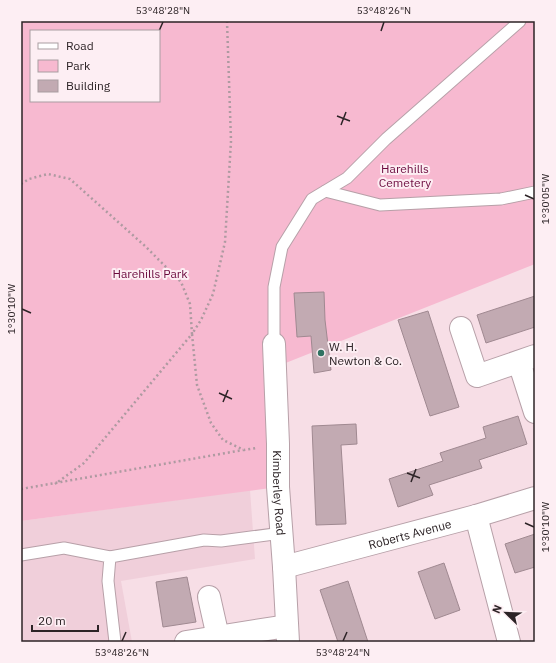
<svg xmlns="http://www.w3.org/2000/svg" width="556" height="663" font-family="'IBM Plex Sans',sans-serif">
<rect width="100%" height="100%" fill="#f7dee6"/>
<path fill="#f0cfda" d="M250,490L255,559L121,581L132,642H21V521Z"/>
<path fill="#f7b9d0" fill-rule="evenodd" d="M21,21H535V264L278,366V487L21,521ZM31,31H159V101H31Z"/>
<path fill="#c2aab2" stroke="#a08991" d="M324,292L325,320L331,370L314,373L311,336L297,337L294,293Z
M535,296V327L486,343L477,315Z
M428,311L459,407L430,416L398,320Z
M518,416L527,444L479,460L482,468L429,485L433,495L398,507L389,479L443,461L440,453L486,438L483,427Z
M356,424L357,444L341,445L346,524L316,525L312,426Z
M535,534V567L515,573L505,544Z
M444,563L460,610L435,619L418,572Z
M187,577L196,622L163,627L156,582Z
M348,581L368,642H338L320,590Z"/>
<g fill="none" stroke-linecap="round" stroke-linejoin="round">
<g stroke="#b7a0a8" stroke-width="13">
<path id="lane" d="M325,191L380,205L501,199L535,192
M274,344V287L282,247L312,199L347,178L386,139L520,21
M21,555L64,548L110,557L204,540L221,541L282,533
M110,557L108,581L115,642"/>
</g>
<g stroke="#b7a0a8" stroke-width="24">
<g id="street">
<path d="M461,328L477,376L535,356"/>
<path id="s1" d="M274,344L278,444V487L284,567L288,642"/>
<path d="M519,362L535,412"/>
<path d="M476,516L509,642"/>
<path id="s2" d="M284,567L476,516L535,498"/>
<path d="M209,597L218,637"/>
<path d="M186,642L287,626"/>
</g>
</g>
<path stroke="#ae9aa1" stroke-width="2.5" stroke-dasharray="2 3" stroke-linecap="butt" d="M227,21L231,141L225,242L213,294L201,320L192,334L197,385L211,423L223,440L244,450L256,448
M21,184L29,179L48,174L70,179L145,246L181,282L190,304L192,334L84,463L55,484
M21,489L243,450"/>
<use href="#lane" stroke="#fff" stroke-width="11"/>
<use href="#street" stroke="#fff" stroke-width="22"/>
</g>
<path fill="none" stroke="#2c2326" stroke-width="1.5" d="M159,31L163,22M381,31L384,22M337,116L350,121M341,125L346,112M525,195L534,199M22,309L31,313M219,393L232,399M223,402L228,390M407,473L420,478M411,482L416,469M525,523L534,527M122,641L126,632M343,641L347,632"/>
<circle fill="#307262" stroke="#fdeef3" stroke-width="1.5" cx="321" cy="353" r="4"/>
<g text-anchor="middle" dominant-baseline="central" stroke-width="4" stroke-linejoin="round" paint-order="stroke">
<g font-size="12" fill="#6b0a3e" stroke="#fdeef3">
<text x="405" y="168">Harehills<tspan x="405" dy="14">Cemetery</tspan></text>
<text x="150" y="273">Harehills Park</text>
</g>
<g font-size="12" fill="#2c2326" stroke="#fdeef3" text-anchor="start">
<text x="329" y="346">W. H.<tspan x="329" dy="14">Newton &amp; Co.</tspan></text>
</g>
<g font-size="12" fill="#2c2326" stroke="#fdeef3">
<text stroke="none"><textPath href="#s1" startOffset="149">Kimberley Road</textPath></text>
<text stroke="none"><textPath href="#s2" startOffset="130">Roberts Avenue</textPath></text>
</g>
</g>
<rect width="556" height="663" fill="none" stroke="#fdeef3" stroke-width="44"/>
<rect x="30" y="30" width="130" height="72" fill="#fdeef3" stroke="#a99da1"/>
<rect x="38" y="43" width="20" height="6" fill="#ffffff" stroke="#a99da1"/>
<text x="66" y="50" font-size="12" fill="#2c2326">Road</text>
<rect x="38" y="60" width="20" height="12" fill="#f7b9d0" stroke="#a99da1"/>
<text x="66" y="70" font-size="12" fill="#2c2326">Park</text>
<rect x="38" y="80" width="20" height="12" fill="#c2aab2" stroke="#a99da1"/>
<text x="66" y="90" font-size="12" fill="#2c2326">Building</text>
<g transform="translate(506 613) rotate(293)" stroke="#fdeef3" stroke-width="3" paint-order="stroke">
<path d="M0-3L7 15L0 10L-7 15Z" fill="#2c2326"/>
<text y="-6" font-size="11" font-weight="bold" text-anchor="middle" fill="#2c2326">N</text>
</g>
<path d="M32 625v6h66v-6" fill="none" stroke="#2c2326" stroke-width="2"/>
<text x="38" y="625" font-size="12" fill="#2c2326" stroke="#fdeef3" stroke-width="3" paint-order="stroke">20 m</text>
<rect x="22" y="22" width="512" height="619" fill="none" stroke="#2c2326" stroke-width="1.5"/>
<g font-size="10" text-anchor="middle" fill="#2c2326">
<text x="163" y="14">53°48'28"N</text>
<text x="384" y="14">53°48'26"N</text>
<text transform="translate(545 199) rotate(-90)" y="4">1°30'05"W</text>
<text transform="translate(11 309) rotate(-90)" y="4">1°30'10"W</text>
<text transform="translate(545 527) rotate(-90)" y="4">1°30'10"W</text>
<text x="122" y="656">53°48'26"N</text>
<text x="343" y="656">53°48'24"N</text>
</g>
</svg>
